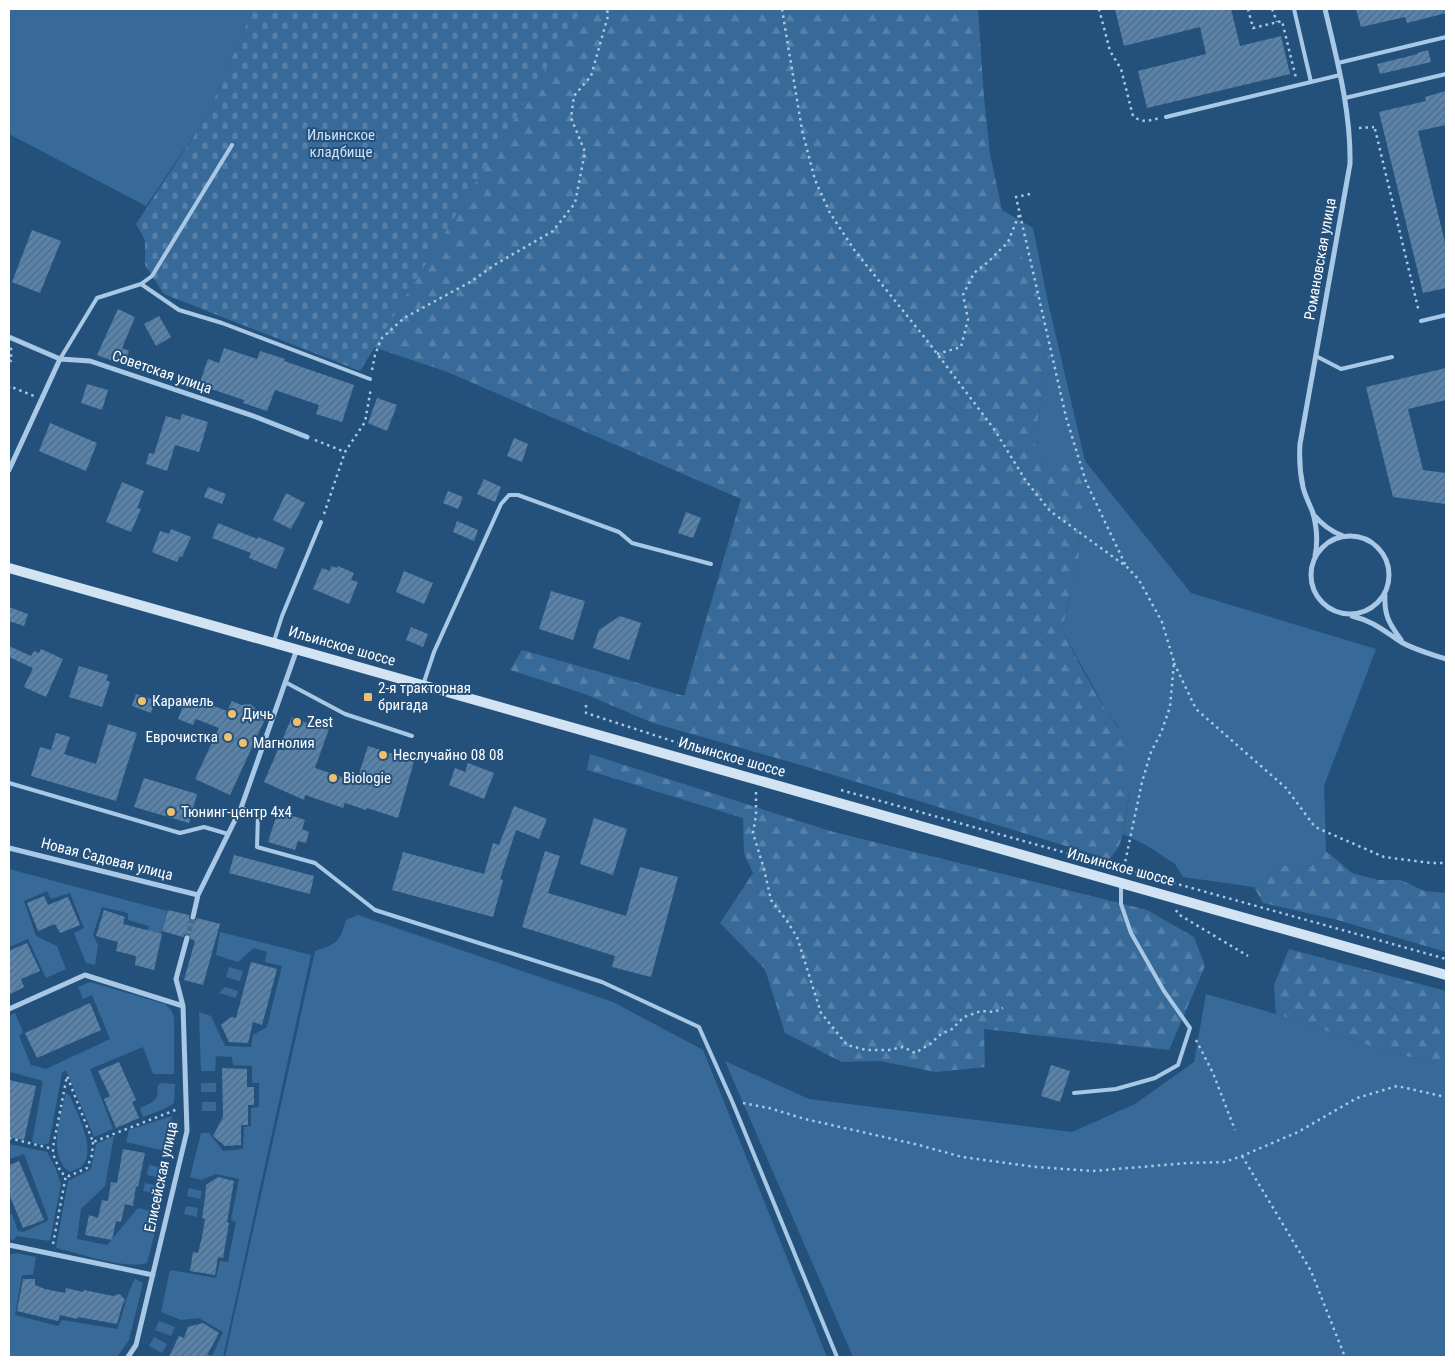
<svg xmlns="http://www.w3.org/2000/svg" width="1455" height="1366" font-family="'Roboto Condensed',sans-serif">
<defs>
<pattern id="forest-firs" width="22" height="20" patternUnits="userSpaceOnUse" patternTransform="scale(1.25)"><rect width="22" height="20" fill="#386a99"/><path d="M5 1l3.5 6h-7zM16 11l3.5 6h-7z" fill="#5680a8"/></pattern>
<pattern id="cemetery-stones" width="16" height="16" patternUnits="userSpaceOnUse" patternTransform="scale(1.25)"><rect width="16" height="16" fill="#386a99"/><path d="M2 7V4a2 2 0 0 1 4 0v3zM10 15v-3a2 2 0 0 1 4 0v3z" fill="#5680a8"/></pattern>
<pattern id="building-hatch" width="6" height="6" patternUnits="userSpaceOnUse" patternTransform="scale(1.25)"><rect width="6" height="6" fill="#5983ab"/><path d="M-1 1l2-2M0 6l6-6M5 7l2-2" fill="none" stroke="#536a80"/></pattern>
</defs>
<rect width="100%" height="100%" fill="#24517c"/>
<path fill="#386a99" d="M9,9H253L207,116L146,206L9,134Z
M1002,210L1033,228L1048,302L1085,461L1191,593L1376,649L1324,786L1326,851L1311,866L1287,864L1254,887L1183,877L1175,864L1146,845L1123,834L1129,798L1130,762L1119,727L1107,712L1062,630L1079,557L1078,523L1053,464L1035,456V436L1041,401L1051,369Z
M9,869L167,911L161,934L147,932L149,926L128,920V913L102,907L93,935L98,945L95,965L86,963L74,933L84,928L70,893L51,899L47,891L24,901L36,936L57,946L66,969L46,978L28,939L9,947Z
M358,915L613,1002L703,1050L827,1357H225L315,951C338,943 339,943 346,920Z
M220,932L311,955L223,1357H202L205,1353L212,1356L223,1332L199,1318L181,1320L161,1312L170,1270L216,1278L220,1261L228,1262L236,1222L231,1220L239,1179L216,1174L201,1180L190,1177L201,1133H209L223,1151L243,1149L244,1127L251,1126V1108L259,1107V1083H252V1066L233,1065L232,1057L216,1056L215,1071H201L199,1012L211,1016L225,1046L251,1047L253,1035L267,1027L282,966L265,962L267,952L254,948L238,962L216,955Z
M229,967L243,971L240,981L226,977Z
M90,982L165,1004L171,1010L174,1017V1074H153L143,1047L90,1069L113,1129L94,1137L66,1070L62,1073L49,1143L42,1145L32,1142L43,1081L11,1072L9,1078V1016L15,1013L23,1032L19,1036L31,1065L46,1069L110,1039L92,995L83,999L78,987Z
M225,987L238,991L236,998L219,993Z
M1206,994L1276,1014L1374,1047L1446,1067V1357H853L725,1061L809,1099L1072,1132L1135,1104L1194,1062Z
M162,1083L175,1084L174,1103L164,1109L143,1117L140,1108L151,1103L157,1097L158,1085Z
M201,1083H216V1092H201Z
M66,1093L70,1096C77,1114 98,1151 81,1167C78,1169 73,1170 70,1172C47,1157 60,1115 66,1093Z
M202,1102H216V1111H202Z
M172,1116L166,1151L126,1142L129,1130Z
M114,1136L105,1186L81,1209L77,1239L107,1245L138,1208L160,1213L147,1263C127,1270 78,1253 56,1248L68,1181L91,1169L96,1144Z
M9,1144L47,1152L55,1167L61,1184L50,1241L16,1236L14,1240L9,1239V1215L12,1214L18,1231L24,1232L47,1221L48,1218L24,1154L9,1159Z
M149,1165L163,1168L161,1178L147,1175Z
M145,1183L159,1186L157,1194L143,1191Z
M189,1188L202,1191L200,1199L187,1196Z
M186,1206L198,1208L197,1217L184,1214Z
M16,1253L36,1257L33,1275H22L15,1315L58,1326L62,1320L117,1329C124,1313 126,1294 135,1279L143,1283L129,1340L117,1357H9V1255Z
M159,1321L175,1327L171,1336L155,1330Z
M154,1337L167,1344L162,1353L149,1346Z"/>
<path fill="url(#forest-firs)" d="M582,9H978L984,98L990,154L1002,210L1045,313L1051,369L1041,401L1035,436V456L1053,464L1071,456L1094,511L1078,523L1079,557L1062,630C1076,657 1090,685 1106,710C1113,722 1122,729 1126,742C1134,763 1130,792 1126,814C1123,831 1123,847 1109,859L804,766L653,723L585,694L510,670L522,650L684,696L741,499L445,371L373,347Z
M590,754L830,831L1147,910L1194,937L1205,966L1169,1050L984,1029L985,1067L936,1072L880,1061L842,1062L785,1033L765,969L720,923L753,873L744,853L743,818L587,770Z
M1326,851L1352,873L1378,880H1401L1424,891L1446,893V952L1334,919L1263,903L1254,887L1287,864L1311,866Z
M1289,949L1446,991V1067L1374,1047L1276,1014L1274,985Z"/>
<path fill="url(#cemetery-stones)" d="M253,9H582L360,371L164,294L145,265V240L136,224L207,116Z"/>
<path fill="url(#building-hatch)" d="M1115,9H1231L1240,46L1281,36L1290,74L1147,108L1138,71L1206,54L1200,27L1124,46Z
M1356,9H1446V13L1407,23L1405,17L1361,27Z
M1428,50L1431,62L1380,74L1377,64L1418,54L1417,53Z
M1446,91V125L1418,131L1446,247V288L1423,293L1379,112L1426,101L1425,97Z
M32,230L61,241L40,293L12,282Z
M118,309L135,317L122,348L129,351L124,365L97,355Z
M159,316L171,337L156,346L144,324Z
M224,348L257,359L260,351L285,359L284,361L354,385L342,422L316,414L319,405L275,390L267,411L243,403L244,400L199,385L208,359L219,363Z
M1446,368V400L1408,409L1423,470L1446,473V504L1393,497L1366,387Z
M87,384L108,390L102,410L81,403Z
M377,398L397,405L387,431L368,423Z
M182,414L208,422L199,452L175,445L167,471L146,464L149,453L154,454L166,416L180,420Z
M50,423L97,443L86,471L39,451Z
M514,438L528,444L522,462L507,456Z
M484,479L501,487L495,502L477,494Z
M122,482L144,491L137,508L141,509L131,532L106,522Z
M208,487L226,494L222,504L204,497Z
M448,491L463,497L458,509L443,503Z
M286,493L305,503L291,529L273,520Z
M686,512L701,518L693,538L678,533Z
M457,521L478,530L474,541L453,532Z
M218,523L257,539L258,537L285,548L276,569L249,558L251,553L212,538Z
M171,529L191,537L182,557L180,556L177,562L152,552L160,531L169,534Z
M331,566L337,568L338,566L354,573L351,580L358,582L349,604L313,589L322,568L330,571Z
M404,571L433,583L424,604L396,592Z
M551,591L585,601L573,640L539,629Z
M9,607L28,614L24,626L9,621Z
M620,616L641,623L629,660L593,648L599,630Z
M411,627L428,634L423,647L406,640Z
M9,646L31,656L34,651L39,653L41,649L63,659L46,697L24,687L33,668L9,657Z
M79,666L108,675L106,680L110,682L102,707L69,697Z
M136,694L155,700L151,713L132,706Z
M187,696L227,711L232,701L241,705L250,704L254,707L257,712L266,717L230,795L195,779L219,728L196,719L193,725L178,719Z
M292,717L310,724V723L329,729L315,768L353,781L354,776L358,777L368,746L414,761L398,818L367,808L366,810L345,803L343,808L305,795L304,800L264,782Z
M108,724L137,733L116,801L31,776L40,747L51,750L56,733L70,737L64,754L96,764Z
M468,763L494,773L484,799L449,785L455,768L465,772Z
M144,778L197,794L189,823L134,807Z
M514,806L547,819L539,839L516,830L500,879L503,880L493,917L392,890L403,852L484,874L493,843L499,845Z
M278,811L305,820L302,829L309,832L306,843L298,841L295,850L268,842Z
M594,818L627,829L613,875L580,864Z
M545,851L560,856L548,893L626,916L640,867L678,877L651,977L612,967L615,956L522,927Z
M234,855L314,876L310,894L229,873Z
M44,896L48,905L68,897L80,925L60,933L55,924L38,931L27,903Z
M104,910L125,917L123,924L162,934L154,970L135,965L136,956L116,951L118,942L96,936Z
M168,910L189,915V919L192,921H195L197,918L220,924L203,985L184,980L195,941L191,939L189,934H185L183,937L162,931Z
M27,943L40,971L21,979L24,987L9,995V951Z
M251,962L277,969L262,1025L253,1022L248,1043L229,1042L221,1025L231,1017L236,1018Z
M90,1003L101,1030L37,1058L25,1033Z
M119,1062L136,1100L132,1102L139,1118L116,1128L104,1099L110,1096L98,1071Z
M1051,1065L1070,1071L1060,1102L1041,1096Z
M222,1068L247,1069V1087H254V1105H248V1125H241V1145L225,1146L213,1136L223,1117Z
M9,1080L36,1086L24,1140L9,1137Z
M123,1149L145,1153L138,1187L136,1186L133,1206L125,1204L121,1222L116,1221L112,1240L85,1235L89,1215L98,1218L102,1200L108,1201L111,1182L117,1183Z
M19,1161L44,1220L23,1228L9,1194V1165Z
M218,1177L234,1181L227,1222L229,1223L223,1258L218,1257L215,1275L190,1271L193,1252L198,1253L202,1237L205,1219L202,1218L205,1198L206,1185Z
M23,1279H35V1285L45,1289L65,1293L66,1288L83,1292L84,1290L113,1296L120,1294L125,1300L122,1306L117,1324L78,1317L77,1319L60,1315L58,1321L17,1311Z
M203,1323L219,1333L206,1357H169L179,1336L184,1338L188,1327Z"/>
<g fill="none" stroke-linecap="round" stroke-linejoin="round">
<path stroke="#456b90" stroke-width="5" stroke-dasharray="5 2.5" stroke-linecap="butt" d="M187,938L193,917"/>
<path stroke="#a8c8e5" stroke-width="2.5" stroke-dasharray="2.5 4" stroke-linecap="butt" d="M782,9L802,130L815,180L830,213L855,251L929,343L994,429L1026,481L1050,511L1127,567L1139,580L1162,622L1174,662L1170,707L1161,733L1151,752L1142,782L1123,872
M1099,9L1110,51L1121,69L1133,116C1142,123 1149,121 1159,118
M1248,9L1253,28L1282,21L1296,78
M1272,9L1277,22
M1359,128L1374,127
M1375,129L1419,312
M1030,194L1016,197L1066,417L1086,482L1126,566
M937,354L961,347L968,319L963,295L974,273L988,262L1008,242L1019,215
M9,360L11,361V347
M372,370L375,355L381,339L404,318L472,281L496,264L553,231L575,203L585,152L571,118L574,96L591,76L608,16L607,9
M9,388V386L34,396
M315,440L345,452
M324,514L345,452L365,422L371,388
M1174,663L1196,709L1286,788L1315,827L1384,857L1431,863H1446
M586,705V713L691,747
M841,790L1446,959
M756,792V815L753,833L764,869L771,900L787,921L797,937L821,1013L847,1045L866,1050H889L903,1047L915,1053L930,1044L941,1034L952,1029L964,1017L981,1011L994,1012L1003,1008
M1176,910L1178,914L1248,956
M1196,1040L1213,1073L1235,1130
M743,1103L769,1108L805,1119L919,1145L962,1157L1036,1167L1093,1171L1188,1163L1224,1162L1242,1156L1298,1132L1357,1098L1397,1086L1446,1097
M9,1138L53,1149
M93,1142L92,1155L87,1168L69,1176L61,1173L53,1154V1147L67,1076L93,1142L178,1109
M1242,1156L1311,1271L1345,1357
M53,1244L66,1175"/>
<path stroke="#a8c8e5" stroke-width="4" d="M1294,9L1311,82L1340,75
M1338,63L1446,37
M1345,98L1446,74
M1166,117L1311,82
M141,284L152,276L232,145
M1421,321L1446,315
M1316,356L1341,369L1392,357
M60,359L97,298L141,284L179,310L222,323L370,379
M274,641L282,616L321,522
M285,682L345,714L412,736
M423,685L434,652L501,504L509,495H518L619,532L632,543L711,564
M9,783L180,833L204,827L228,834
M241,808L258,814L257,847L315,863L375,910L602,982L699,1027L732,1101L837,1357
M1074,1093L1116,1089L1155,1078L1178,1065L1190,1028L1164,991L1131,933L1121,904V884"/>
<path stroke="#a8c8e5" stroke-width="5" d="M9,337L60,359L90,361L256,417L307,437
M9,470L60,359
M1313,514C1322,525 1330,531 1343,536
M1311 575a39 39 0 1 1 78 0a39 39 0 1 1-78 0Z
M1315,556C1318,542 1317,528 1313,513C1310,505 1305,496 1303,487C1300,473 1299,459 1300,444L1350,164C1351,111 1337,60 1325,9
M1385,595C1384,616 1389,623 1401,640
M1352,616C1373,621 1384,631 1401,642C1415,650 1431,654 1446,659
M9,848L198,895
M193,917L198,895L241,808L297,649
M9,1009L85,975L183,1006
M9,1245L153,1275
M128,1357L136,1345L187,1131L183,1006L176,979L187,938"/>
<path stroke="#d2e3f4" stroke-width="10" d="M9,568L1446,975"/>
</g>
<g fill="#eec06d" stroke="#24517c" stroke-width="2">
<rect x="363" y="692" width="10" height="10" rx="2.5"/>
<circle cx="142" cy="701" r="5"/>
<circle cx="232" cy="714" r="5"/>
<circle cx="297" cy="722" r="5"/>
<circle cx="228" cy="737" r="5"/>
<circle cx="243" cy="743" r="5"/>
<circle cx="383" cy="755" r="5"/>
<circle cx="333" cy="778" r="5"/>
<circle cx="171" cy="812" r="5"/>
</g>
<g text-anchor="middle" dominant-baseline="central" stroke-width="4" stroke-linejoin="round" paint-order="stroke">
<g font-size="15" fill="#cbe0f4" stroke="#24517c">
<text x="341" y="135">Ильинское<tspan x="341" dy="17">кладбище</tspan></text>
</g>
<g font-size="15" fill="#fff" stroke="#24517c">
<text transform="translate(1320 259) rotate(-80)">Романовская улица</text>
<text transform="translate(162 372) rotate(19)">Советская улица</text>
<text transform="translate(342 646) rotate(16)">Ильинское шоссе</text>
<text transform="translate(732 757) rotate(16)">Ильинское шоссе</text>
<text transform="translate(107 859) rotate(14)">Новая Садовая улица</text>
<text transform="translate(1121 867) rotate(15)">Ильинское шоссе</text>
<text transform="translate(161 1177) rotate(-78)">Елисейская улица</text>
</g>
<g font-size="15" fill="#fff" stroke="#24517c" text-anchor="start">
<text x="378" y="688">2-я тракторная<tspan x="378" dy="17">бригада</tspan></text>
<text x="152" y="701">Карамель</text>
<text x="242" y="714">Дичь</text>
<text x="307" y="722">Zest</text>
<text x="218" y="737" text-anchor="end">Еврочистка</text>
<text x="253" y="743">Магнолия</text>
<text x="393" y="755">Неслучайно 08 08</text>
<text x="343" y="778">Biologie</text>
<text x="181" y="812">Тюнинг-центр 4х4</text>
</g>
</g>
<rect width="1455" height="1366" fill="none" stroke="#ffffff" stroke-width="20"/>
</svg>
